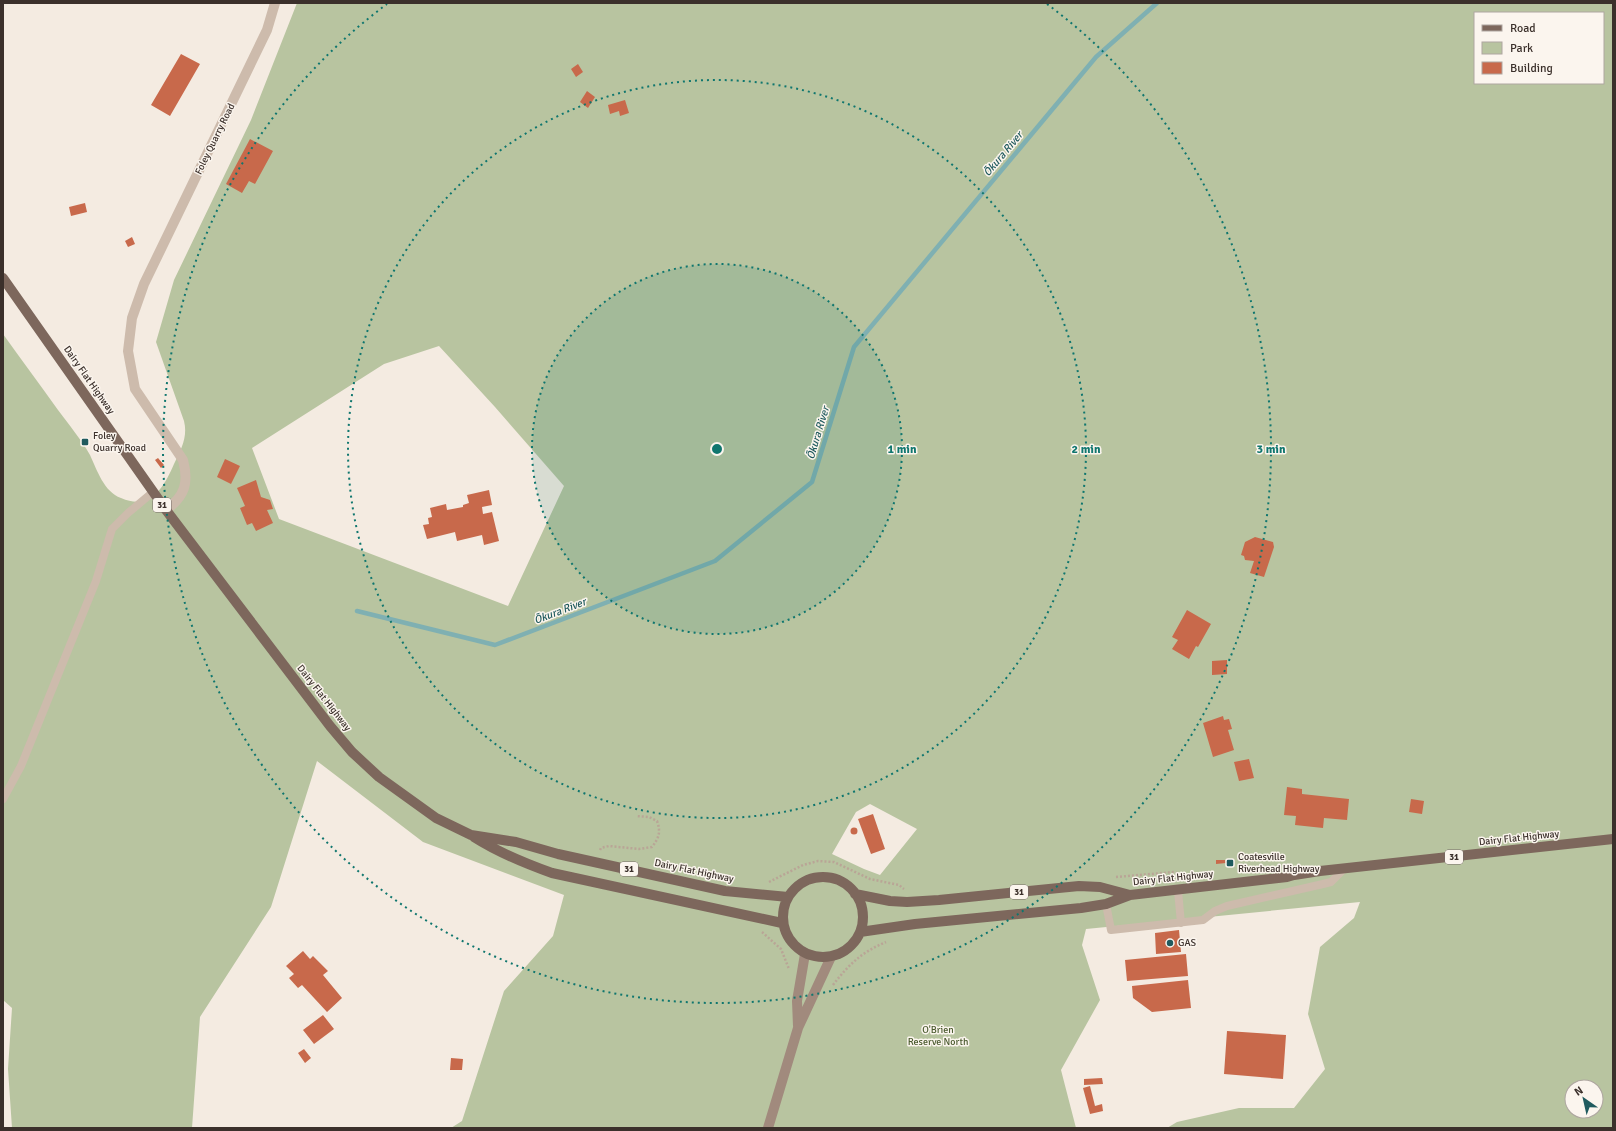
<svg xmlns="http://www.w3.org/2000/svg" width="1616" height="1131" font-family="Signika,sans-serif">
<rect width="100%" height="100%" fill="#f4ebe1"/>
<path fill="#b8c4a0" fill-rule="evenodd" d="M297,3H1613V1128H1167L1177,1122L1239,1108H1294L1325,1069L1308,1014L1320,947L1354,918L1360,902L1086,929L1082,945L1100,1000L1061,1070L1076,1128H451L462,1121L504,991L553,936L564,895L423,842L317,761L271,907L200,1017L192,1128H12L8,1069L12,1008L3,1000V334C21,359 40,385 58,410C69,425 81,439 90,455C97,470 104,492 121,498C151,511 164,487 174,464C181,450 188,437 184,421L156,342L174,280L251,120ZM1475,13H1603V83H1475ZM439,346L495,407L564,486L508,606L279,519L252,448L384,364ZM870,804L917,829L880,875L864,869L832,854L856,812ZM1572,1087H1596V1111H1572Z"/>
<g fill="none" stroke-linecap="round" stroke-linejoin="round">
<path stroke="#7fb0b2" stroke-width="4.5" d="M357,611L495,645L715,561L812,482L854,347L1096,57L1157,3"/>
</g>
<path fill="#c8694b" d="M181,54L200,64L170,116L151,105Z
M578,64L583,72L576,77L571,69Z
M587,91L595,97L588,108L580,102Z
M625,100L629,113L620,116L619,111L610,114L608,105Z
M250,139L273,151L255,184L249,181L242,193L226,184Z
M85,203L87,212L71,216L69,207Z
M132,237L135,244L128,247L125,241Z
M158,458L164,465L161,468L155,460Z
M225,459L240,466L231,484L217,477Z
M256,480L261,497L270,500L273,509L267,510L273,523L256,531L252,523L247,525L240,508L245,506L237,488Z
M489,490L492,505L482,507L483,514L492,512L499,541L484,545L482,535L457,541L455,532L427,539L423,525L429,524L428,518L432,517L430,508L446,504L447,510L463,507V505L469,503L467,495Z
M1255,537L1273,542L1274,547L1264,577L1250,573L1254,561L1245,560L1244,556L1241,555L1245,542Z
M1187,610L1211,624L1198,647L1196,646L1189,659L1172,649L1178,640L1172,637Z
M1227,660V674L1212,675V661Z
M1223,716L1224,720L1229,719L1232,729L1228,730L1234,750L1213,757L1203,723Z
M1249,759L1254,778L1239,781L1234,762Z
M1287,787L1302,789V794L1349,799L1347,820L1324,818L1323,828L1295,825L1296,816L1284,815Z
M1411,799L1424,801L1422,814L1409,812Z
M873,814L885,849L871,854L858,819Z
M850.5 831a3.5 3.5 0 1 1 7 0a3.5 3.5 0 1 1-7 0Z
M1216,860H1225L1226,863L1216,864Z
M1179,930L1181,952L1156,954L1155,933Z
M303,951L310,959L313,956L328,971L323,975L342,998L327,1012L302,985L298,988L289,978L294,974L286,966Z
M1186,954L1188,976L1127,981L1125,960Z
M1188,980L1191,1008L1152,1012L1133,998L1132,986Z
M323,1015L334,1029L314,1044L303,1030Z
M1227,1031L1286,1035L1283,1079L1224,1074Z
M304,1049L311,1058L305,1063L298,1053Z
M451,1058L463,1059L462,1070H450Z
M1102,1078L1103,1084L1084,1085V1079Z
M1090,1086L1095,1106L1102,1104L1103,1111L1090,1114L1083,1088Z"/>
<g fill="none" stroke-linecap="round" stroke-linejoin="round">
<path stroke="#b9a596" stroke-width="2.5" stroke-dasharray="2 2" stroke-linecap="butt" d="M600,850L601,848L609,846L639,849L652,847C659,838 661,832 657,821L649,817L636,816
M1116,877L1174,872L1184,876
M769,882L803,865L818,861L834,862L870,879L899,885L904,889
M762,932L781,949L789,969
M833,985C849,964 862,952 886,942"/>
<path stroke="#cdbbac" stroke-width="8" d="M3,799L21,766L96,581L112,529L128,513L153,492
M1178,891L1181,923
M1106,904L1111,930L1203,920L1215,911L1227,906L1323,884L1331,882L1344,869"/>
<path stroke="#cdbbac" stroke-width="10" d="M166,510C185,496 189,483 183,460L135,389L128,351L132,318L144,284L267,30L275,3"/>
<path stroke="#a18a7d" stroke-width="10" d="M798,1026L797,1001L805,954
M768,1128L798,1028L831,957"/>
<path stroke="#7d675c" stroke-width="10" d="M3,278L166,510L330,726L352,752L379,777L436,818L471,835L516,842L558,854L725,891L788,897
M474,837C499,853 524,863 552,873L782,923
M783 917a40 40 0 1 1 80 0a40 40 0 1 1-80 0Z
M855,894L890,901L907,902L939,900L1079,886L1100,887L1130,895L1287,877L1294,875L1320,871L1613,839
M860,932L915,924L1081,908L1106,904L1130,895"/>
</g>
<circle cx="717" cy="449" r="185" fill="#0f766e" fill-opacity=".12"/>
<g fill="none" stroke="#0f766e" stroke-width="2" stroke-dasharray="2 4">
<circle cx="717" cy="449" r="185"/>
<circle cx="717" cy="449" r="369"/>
<path d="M1047 4A554 554 0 1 1 387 4"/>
</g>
<g fill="#1f5a5e" stroke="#fbf5ee" stroke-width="1.5">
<rect x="81" y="438" width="8" height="8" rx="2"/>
<rect x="1226" y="859" width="8" height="8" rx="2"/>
<circle cx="1170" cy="943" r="4"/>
</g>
<g text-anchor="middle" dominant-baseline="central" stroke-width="3" stroke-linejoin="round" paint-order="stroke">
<g fill="#fbf5ee" stroke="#756b66" stroke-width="1">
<rect x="153" y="498" width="18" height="14" rx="3"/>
<rect x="1445" y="850" width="18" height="14" rx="3"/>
<rect x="620" y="862" width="18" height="14" rx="3"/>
<rect x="1010" y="885" width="18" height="14" rx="3"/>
</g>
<g font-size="9" font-weight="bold" fill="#3b302b">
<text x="162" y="505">31</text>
<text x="1454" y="857">31</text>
<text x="629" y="869">31</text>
<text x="1019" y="892">31</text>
</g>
<g font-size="10" fill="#3b302b" stroke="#fbf5ee">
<text transform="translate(215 139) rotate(-64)">Foley Quarry Road</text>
<text transform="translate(89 380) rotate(55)">Dairy Flat Highway</text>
<text transform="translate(324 698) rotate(52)">Dairy Flat Highway</text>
<text transform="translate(1519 838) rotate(-6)">Dairy Flat Highway</text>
<text transform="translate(694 871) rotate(12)">Dairy Flat Highway</text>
<text transform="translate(1173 878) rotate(-6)">Dairy Flat Highway</text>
</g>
<g font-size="10" fill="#3b302b" stroke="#fbf5ee" text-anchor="start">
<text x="93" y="436">Foley<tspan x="93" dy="12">Quarry Road</tspan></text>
<text x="1238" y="857">Coatesville<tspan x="1238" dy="12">Riverhead Highway</tspan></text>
<text x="1178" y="943">GAS</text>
</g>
<g font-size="10" fill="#4a5a2e" stroke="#fbf5ee">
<text x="938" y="1030">O'Brien<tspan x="938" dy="12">Reserve North</tspan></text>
</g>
<g font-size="11" font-style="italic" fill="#1f5a5e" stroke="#fbf5ee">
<text transform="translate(1003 154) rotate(-50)">Ōkura River</text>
<text transform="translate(818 433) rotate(-73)">Ōkura River</text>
<text transform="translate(560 611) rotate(-21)">Ōkura River</text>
</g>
</g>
<circle cx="717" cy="449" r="6" fill="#0f766e" stroke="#fbf5ee" stroke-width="2"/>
<g font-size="12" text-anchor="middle" font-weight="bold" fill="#0f766e" stroke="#fbf5ee" stroke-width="3" stroke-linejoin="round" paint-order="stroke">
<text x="902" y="453">1 min</text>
<text x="1086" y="453">2 min</text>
<text x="1271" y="453">3 min</text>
</g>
<rect width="1616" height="1131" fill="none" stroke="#3b302b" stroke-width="8"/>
<rect x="1474" y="12" width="130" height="72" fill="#fbf5ee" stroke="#aea6a0"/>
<rect x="1482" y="25" width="20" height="6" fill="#7d675c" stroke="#aea6a0"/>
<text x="1510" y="32" font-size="12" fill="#3b302b">Road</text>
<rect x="1482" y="42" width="20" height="12" fill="#b8c4a0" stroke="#aea6a0"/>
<text x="1510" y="52" font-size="12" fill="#3b302b">Park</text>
<rect x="1482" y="62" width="20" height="12" fill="#c8694b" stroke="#aea6a0"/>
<text x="1510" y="72" font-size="12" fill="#3b302b">Building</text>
<g transform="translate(1584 1099) rotate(326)"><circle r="19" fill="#fbf5ee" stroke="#aea6a0"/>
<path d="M0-3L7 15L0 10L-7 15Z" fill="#1f5a5e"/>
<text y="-6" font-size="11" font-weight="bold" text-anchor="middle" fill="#3b302b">N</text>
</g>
</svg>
